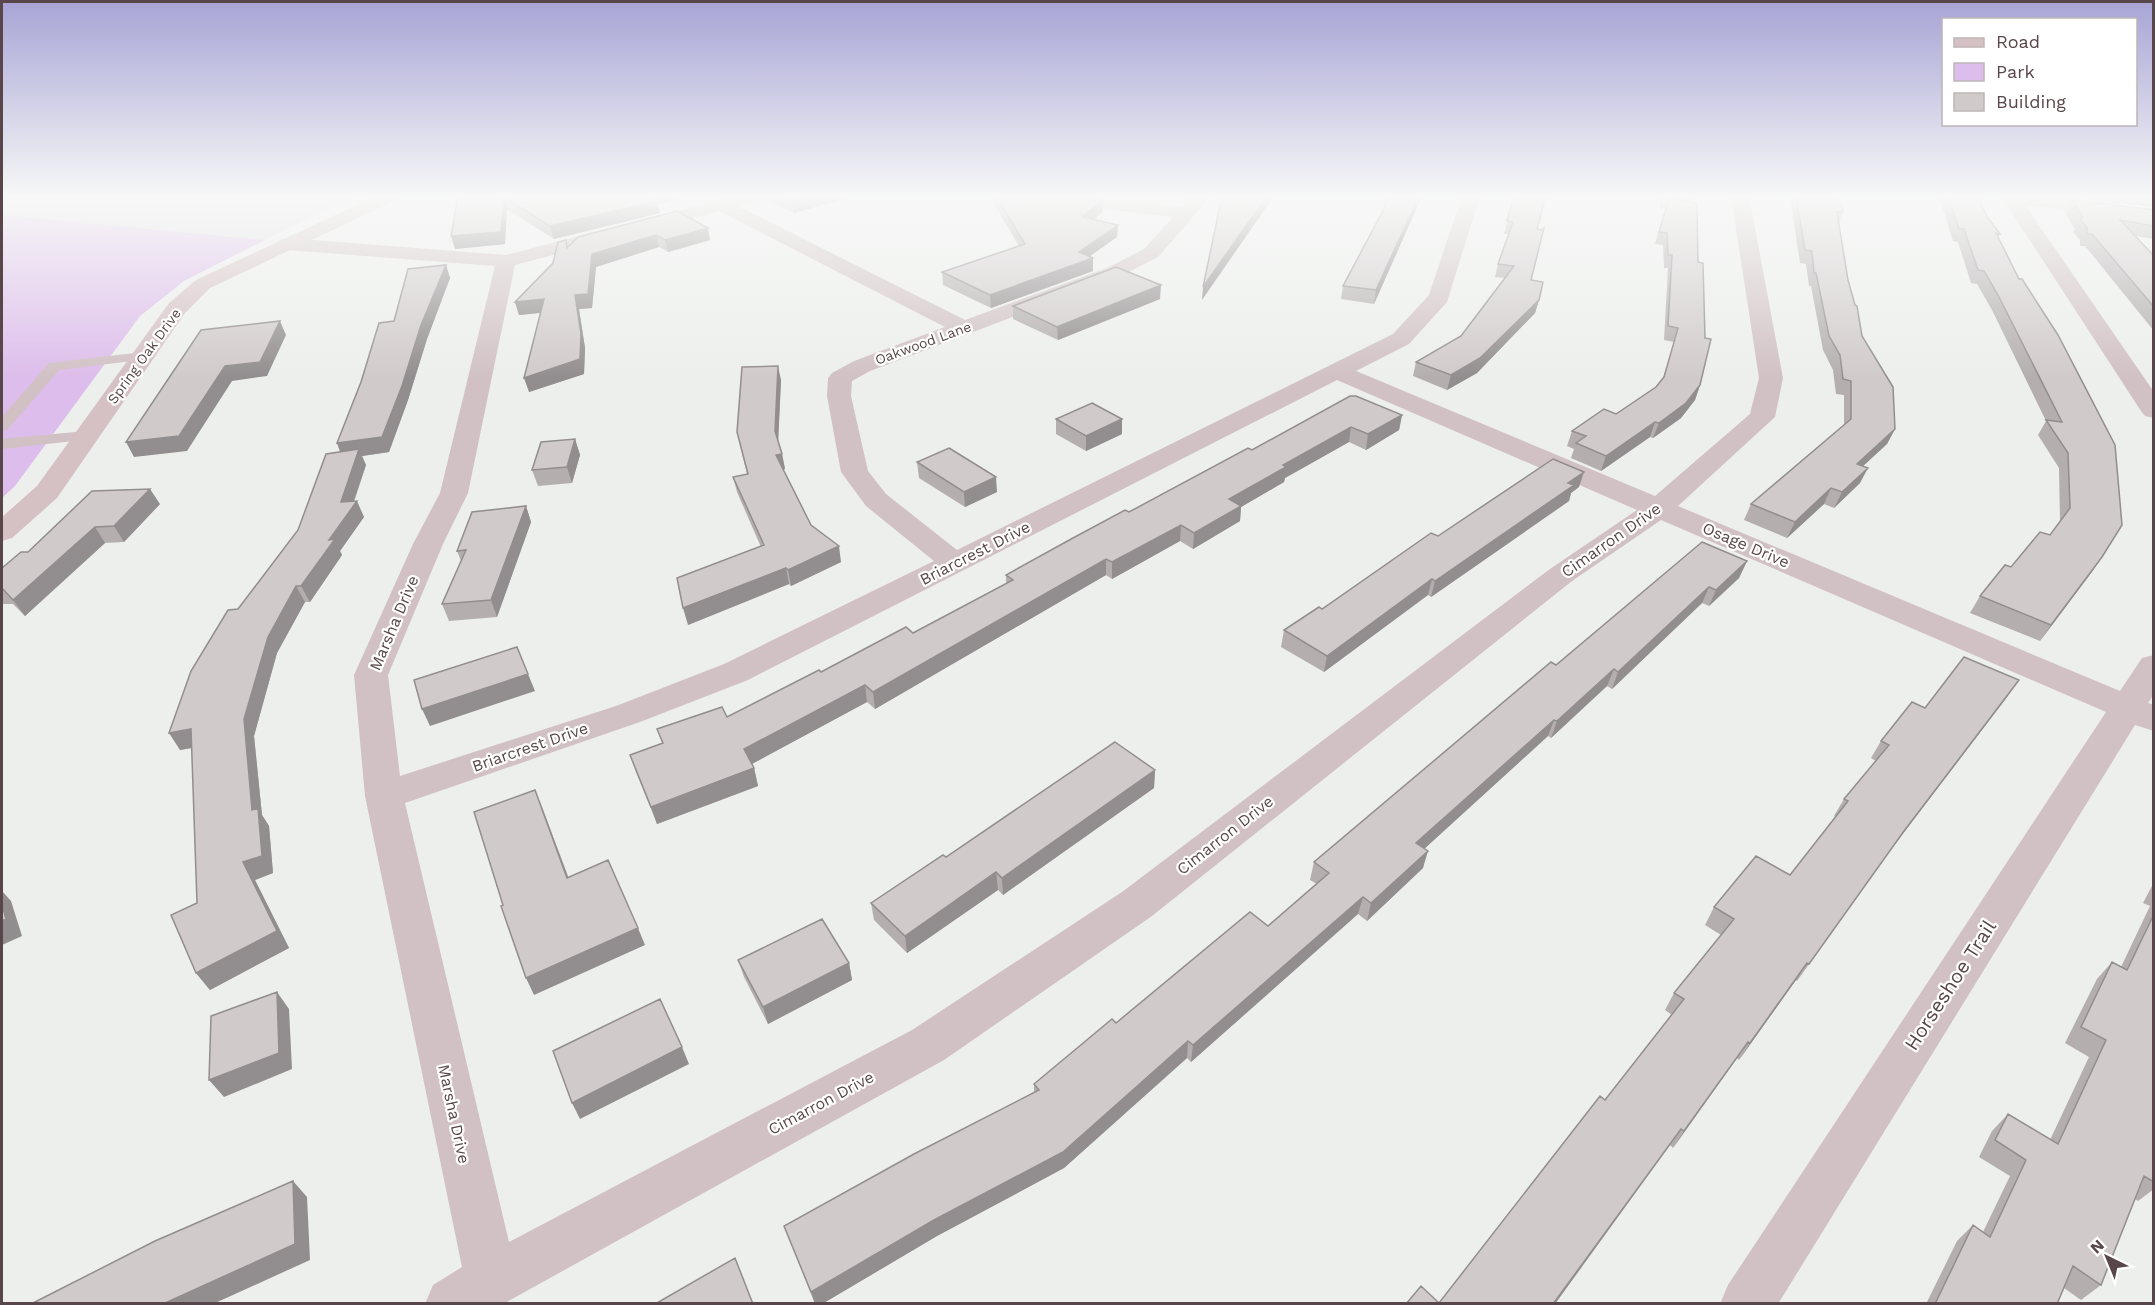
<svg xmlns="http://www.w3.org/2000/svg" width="2155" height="1305" font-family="'Work Sans',sans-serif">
<rect width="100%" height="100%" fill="#edefed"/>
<path fill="#dee0df" d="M2,196H363L345,201L265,240L2,215Z"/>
<path fill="#ddbdeb" d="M2,215L265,240L184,281L140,316L15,486L2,498Z"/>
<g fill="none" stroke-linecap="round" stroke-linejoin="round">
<path fill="#d1c1c4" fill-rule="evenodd" d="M143,352L148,353L150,356L148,359L59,370L8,429L2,431V417L49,363Z
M86,431L92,433L94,436L92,439L2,449V439Z"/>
<path fill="#d1c1c4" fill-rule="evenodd" d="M735,196H764L761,200L738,206L965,320L1107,268L1144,249L1173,217L1096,208L1090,207L1087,203L1090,199L1139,201L1182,207L1192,196H1211L1158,257L1121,276L870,371L852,381L851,396L868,471L886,494L957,550L1393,334L1429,295L1462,196H1480L1447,302L1409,344L1356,371L1655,496L1750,414L1759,378L1731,196H1749L1783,378L1775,417L1678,506L2120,691L2142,658L2154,655V694L2148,703L2154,705V731L2135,725L1778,1304H1720L1728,1285L2106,712L1661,520L1572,581L1152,916L944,1060L503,1304H425L433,1285L462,1267L365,796L354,675L413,544L440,493L495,266L287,250L280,248L277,244L280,240L287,238L506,255ZM719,211L945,327L854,361L832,373L828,378L827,396L841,472L866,506L934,561L724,664L616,706L400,776L388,675L443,544L468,493L515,265ZM1337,380L1637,510L1550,569L1122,892L912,1030L509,1242L405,803L640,722L748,680Z
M2001,196H2039L2154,209V221L2025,205L2154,392V418L2145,416L2141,411Z"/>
<path fill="#d5c0c4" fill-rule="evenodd" d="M376,196H399L396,200L210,288L185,313L57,498L12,538L2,541V517L37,486L169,303L196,280Z"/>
</g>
<path fill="#b4aeaf" d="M458,196L658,204L660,213L554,239L507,209L505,244L455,249Z
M764,196H854L794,213L765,199Z
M991,196H1110V198H1096L1103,199V211L1094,220L1118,225L1117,237L1090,256L1093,258V271L991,308L943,285L942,272L1019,246L991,199Z
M1383,196H1422L1374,304L1341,299L1343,286L1384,208Z
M1514,196L1537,229L1531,280L1539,300L1535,313L1477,373L1447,390L1413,376L1416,362L1461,336L1505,278L1495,277L1498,264L1509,234H1504Z
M1662,196H1691V201L1700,385L1695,400L1681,418L1653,438L1650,437L1601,471L1571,458L1574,449L1567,446L1572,431L1616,414L1656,387L1663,379L1674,342L1664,340L1668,268H1664L1663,245L1655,244L1665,209L1659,208Z
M1790,196H1839L1843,212L1839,222L1848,280L1862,336L1895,429L1887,444L1863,466L1860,483L1834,508L1824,504L1787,538L1744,520L1751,504L1844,425V395L1836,394L1833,370L1823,350L1811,286H1809L1806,264L1800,263Z
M1939,196H1977L1988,218L2000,234L1998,237L2019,279H2022L2102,557L2091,573L2040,641L1970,613L1980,596L2011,567L2050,535L2060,522L2059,468L2038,435L2046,421L1992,310L1977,284L1971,283L1958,242L1953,241Z
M2057,196H2154V207Z
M2072,200L2154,210V239L2135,236L2154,256V331L2085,246H2080V240L2073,232L2075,229L2065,212Z
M677,211L710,240L668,252L659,247L596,267L592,308L579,309L585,348L584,374L529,392L540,313L519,315L515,302L568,248Z
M446,265L450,278L427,339L408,400L389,452L362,456L366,465L354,502L364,517L340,551L342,555L310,602H305L277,653L254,736L262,815L269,826L273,873L255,880L289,948L210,990L196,973L197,903L192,748L180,750L238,609L298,530L340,452L337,443L394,321Z
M1160,299L1058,340L1013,319V306Z
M781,380L778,440L782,454L785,469L783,470L811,525L841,562L791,586L789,584L688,625L761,547L737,492L733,477L747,474L737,432Z
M1402,415L1399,430L1366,450L1349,442L1285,478L1284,482L1241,507L1240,521L1193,549L1180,541L1112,579L1106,575L875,709L867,702L752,764L754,768L758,786L657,824L636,772L630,755L662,743L657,729L727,717L821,672L913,633L1006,583V575L1252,450Z
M1056,419H1122V434L1086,451L1056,434Z
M575,439L580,455L572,483L538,486L532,470Z
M917,462L997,492L965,507L919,478Z
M1579,487L1571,493L1569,501L1431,597L1428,595L1324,672L1281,647L1284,630L1322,609L1438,536Z
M92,491L160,504L124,542L105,543L25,616L13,604H2V568L28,552Z
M526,506L531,522L497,617L449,621L442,604L461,561L457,551Z
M1747,561L1739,578L1709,606L1702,603L1612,689L1607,686L1551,738L1548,736L1424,849L1423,868L1367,921L1358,914L1191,1062L1187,1058L1064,1168L937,1236L822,1304H815L784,1226L1034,1092V1084L1116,1023L1268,926L1317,884L1310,880L1314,862L1556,665Z
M2007,697L1892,848L1797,981L1796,980L1739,1060L1737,1058L1673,1148L1670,1145L1439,1303L1605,1100L1672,1015L1665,1010L1674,993L1721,935L1705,925L1714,907L1790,875L1835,817L1834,816L1844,799L1876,761L1871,758L1881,741L1925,708Z
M1155,770L1154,788L1003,895L998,890L907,953L874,920L871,903L946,857Z
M2154,882V1084L2153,1086L2154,1087V1189L2138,1201L2135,1199L2101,1285L2081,1300L2064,1288L2057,1304H1926L1957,1241L1973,1225L1983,1232L2010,1176L1979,1157L1992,1131L2008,1114L2050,1140L2089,1057L2065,1043L2097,979L2112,962L2121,967L2150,906L2143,903Z
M738,960L849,963L852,980L768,1024L744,977Z"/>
<path fill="#928d8e" d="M645,196H690L658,204L660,213L554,239L550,226Z
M810,196H854L794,213L792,201Z
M1267,196H1274L1202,300L1203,287Z
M1419,196H1422L1374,304L1376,290Z
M504,197L507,209L505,244L455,249L451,236Z
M1103,199V211L1082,230V217Z
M1118,225L1117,237L1083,261L1093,258V271L991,308L990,295L1079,252Z
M708,228L710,240L668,252L665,240Z
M656,235L659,247L596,267L592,308L579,309L585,348L584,374L529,392L524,378L575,295L592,254Z
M446,265L450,278L427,339L408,400L389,452L362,456L366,465L351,509L357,501L364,517L340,551L342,555L310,602L301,586L329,540L341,502L343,459L337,443L421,325Z
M1161,285L1160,299L1058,340L1057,327Z
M544,299L548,312L519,315L515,302Z
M1539,300L1535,313L1477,373L1447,390L1451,375Z
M280,321L286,335L267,376L232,381L187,451L134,457L126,442L225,366Z
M778,366L781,380L778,446L775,431Z
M1700,385L1695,400L1681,418L1653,438L1659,423Z
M1402,415L1399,430L1366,450L1368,434Z
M1122,419V434L1086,451V436Z
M1655,422L1650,437L1601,471L1606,456Z
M1351,427L1349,442L1285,478L1284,482L1241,507L1240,521L1193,549L1194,533L1229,499L1283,465Z
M1895,429L1887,444L1849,479L1857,464Z
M575,439L580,455L572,483L567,467Z
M782,454L785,469L779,470L776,455Z
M1868,468L1860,483L1834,508L1842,492Z
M1584,472L1579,487L1571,493L1569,501L1431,597L1435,581Z
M996,477L997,492L965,507L964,492Z
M1831,488L1824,504L1787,538L1795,522Z
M150,489L160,504L124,542L114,526Z
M526,506L531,522L497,617L491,600Z
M1181,525L1180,541L1112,579V562Z
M95,527L105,543L25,616L13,600Z
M839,546L841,562L791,586L788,570Z
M2102,557L2091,573L2040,641L2051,625Z
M1106,559V575L875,709L873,692Z
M1747,561L1739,578L1709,606L1716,590Z
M786,568L789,584L688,625L683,608Z
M1432,579L1428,595L1324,672L1327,656Z
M296,586L305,602L277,653L254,736L262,815L269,826L273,873L255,880L289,948L210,990L196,973L243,862L252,810L244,719L268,637Z
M1709,587L1702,603L1612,689L1618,672Z
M1614,669L1607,686L1551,738L1557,721Z
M528,674L535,691L430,726L422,709Z
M2019,680L2007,697L1892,848L1797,981L1904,831Z
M865,685L867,702L748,766L744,749Z
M1554,720L1548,736L1412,860L1416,843Z
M191,729L202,746L180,750L169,733Z
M754,768L758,786L657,824L651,807Z
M1155,770L1154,788L1003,895L1002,878Z
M535,790L542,807L575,895L567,878Z
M1428,851L1423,868L1367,921L1371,903Z
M996,872L998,890L907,953L905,936Z
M2,891L11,901L22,936L2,945Z
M1363,897L1358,914L1191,1062L1193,1045Z
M638,928L645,945L534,995L526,978Z
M849,963L852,980L768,1024L763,1007Z
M1807,963L1796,980L1739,1060L1750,1043Z
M277,992L289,1009L292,1069L224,1097L209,1080Z
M1188,1041L1187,1058L1064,1168L937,1236L822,1304H815L811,1292Z
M1748,1042L1737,1058L1673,1148L1684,1131Z
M682,1047L689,1064L580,1119L572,1103Z
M1681,1129L1670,1145L1555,1304H1553Z
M293,1181L307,1197L310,1260L213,1304H163Z"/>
<path fill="#d1cacb" stroke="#928d8e" stroke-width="1.5" d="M458,196H647L657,201L550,226L504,197L501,232L451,236Z
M782,196H810L792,201Z
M996,196H1088L1103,199L1082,217L1118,225L1079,252L1093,258L990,295L942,272L1025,244Z
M1222,196H1267L1203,287Z
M1386,196H1419L1376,290L1343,286L1387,203Z
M1514,196H1546L1537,229L1542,230L1544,228L1531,280L1543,282L1539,300L1480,358L1451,375L1416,362L1461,336L1514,266L1498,264L1513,222L1507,221Z
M1663,196H1691V200Z
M1796,196H1839L1843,212H1837L1848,280L1855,305L1857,306L1862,336L1893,387L1895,429L1857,464L1868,468L1842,492L1831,488L1795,522L1751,504L1851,419V381L1843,379L1840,355L1829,336L1816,273H1814L1812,251L1805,250Z
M1948,196H1977L1988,218L2000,234L1996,233L2019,279H2022L2058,335L2115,445L2122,525L2102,557L2051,625L1980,596L2005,565L2011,567L2040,532L2050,535L2070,508L2068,453L2046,420L2062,422L1999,297L1984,271L1978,270L1964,229H1959Z
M1669,199L1697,203L1698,262L1703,263L1705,338L1711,339L1700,385L1686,403L1659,423L1655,422L1606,456L1576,443L1586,436L1572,431L1604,409L1616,414L1656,387L1664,377L1678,328L1668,326L1672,255H1668L1667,233L1659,232Z
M2072,200L2154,210V226L2120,220L2154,256V307L2092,234H2087V228L2080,219L2083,217Z
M677,211L708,228L665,240L656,235L592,254L588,294L575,295L581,334L580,359L524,378L544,299L515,302L553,263L558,242L566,240L567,248L578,237Z
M446,265L421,325L402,386L382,437L337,443L361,382L379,323L394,321L408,269Z
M1116,267L1161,285L1057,327L1013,306Z
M280,321L260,362L225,366L179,436L126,442L201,330Z
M778,366L775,431L782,454L776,455L811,525L839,546L788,570L786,568L683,608L677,578L764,545L733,477L748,474L737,432L742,367Z
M1350,396H1356L1402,415L1368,434L1351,427L1283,465L1286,467L1229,499L1241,506L1194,533L1181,525L1112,562L1106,559L873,692L865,685L744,749L754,768L651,807L630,755L663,743L657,729L722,707L727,717L819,670L821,672L906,627L913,633L1013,580L1006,575L1073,538L1125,510L1129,512L1248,448L1252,450Z
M1092,403L1122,419L1086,436L1056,419Z
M575,439L567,467L532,470L541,442Z
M949,448L996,477L964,492L917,462Z
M359,449L341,502L357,501L329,540L335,539L301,586H296L268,637L244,719L252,810L258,808L262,856L243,862L277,931L196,973L171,915L197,903L191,729L169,733L191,671L228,610L238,609L298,530L326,454Z
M1553,459L1584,472L1568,483L1574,485L1435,581L1432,579L1327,656L1284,630L1319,607L1322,609L1431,533L1438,536Z
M150,489L114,526L95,527L13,600L2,588V568L21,552H28L92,491Z
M526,506L491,600L442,604L466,550L457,551L472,512Z
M1702,542L1747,561L1716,590L1709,587L1618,672L1614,669L1557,721L1554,720L1416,843L1428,851L1371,903L1363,897L1193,1045L1188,1041L1063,1152L934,1220L811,1292L784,1226L914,1154L1039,1090L1034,1084L1112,1019L1116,1023L1250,912L1268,926L1329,873L1314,862L1551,662L1556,665Z
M517,647L528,674L422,709L414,680Z
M1964,657L2019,680L1904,831L1809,964L1807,963L1750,1043L1748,1042L1684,1131L1681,1129L1553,1304H1406L1421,1286L1439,1303L1600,1096L1605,1100L1684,999L1674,993L1734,919L1714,907L1756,856L1790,875L1848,801L1844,799L1889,745L1881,741L1912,702L1925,708Z
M1115,742L1155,770L1002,878L996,872L905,936L871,903L943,855L946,857Z
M535,790L567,878L608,860L638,928L526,978L501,906L503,905L474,812Z
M2,905L6,919L2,921Z
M2154,914V1084L2153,1086L2154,1087V1182L2144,1176L2101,1285L2073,1266L2057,1304H1935L1973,1225L1990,1237L2026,1160L1995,1140L2008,1114L2058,1144L2106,1040L2081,1027L2112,962L2127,970Z
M822,919L849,963L763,1007L738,960Z
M277,992L279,1053L209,1080L211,1016Z
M660,999L682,1047L572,1103L553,1051Z
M293,1181L295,1244L163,1304H31L155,1241Z
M735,1258L753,1304H655Z"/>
<linearGradient id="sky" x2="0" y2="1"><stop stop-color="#a7a4d5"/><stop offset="0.52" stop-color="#f7f8f7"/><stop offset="1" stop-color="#f7f8f7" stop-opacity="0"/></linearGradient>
<rect width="2155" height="378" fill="url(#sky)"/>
<g text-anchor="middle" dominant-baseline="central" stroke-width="4.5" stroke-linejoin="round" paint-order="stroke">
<g font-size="14" fill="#59464a" stroke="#fff">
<text transform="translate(923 343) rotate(-20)">Oakwood Lane</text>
<text transform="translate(144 356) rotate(-54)">Spring Oak Drive</text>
</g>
<g font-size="16" fill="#59464a" stroke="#fff">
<text transform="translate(1611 540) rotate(-35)">Cimarron Drive</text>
<text transform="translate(1746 545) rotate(23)">Osage Drive</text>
<text transform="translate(975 553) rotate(-27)">Briarcrest Drive</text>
<text transform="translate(394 623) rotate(-67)">Marsha Drive</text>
<text transform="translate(530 747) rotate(-19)">Briarcrest Drive</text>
<text transform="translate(1225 835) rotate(-38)">Cimarron Drive</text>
<text transform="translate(821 1103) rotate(-28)">Cimarron Drive</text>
<text transform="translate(454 1114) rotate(78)">Marsha Drive</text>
</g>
<g font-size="20" fill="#59464a" stroke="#fff">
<text transform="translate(1950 985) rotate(-57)">Horseshoe Trail</text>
</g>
</g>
<rect width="2155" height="1305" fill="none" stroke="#59464a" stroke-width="6"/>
<rect x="1942" y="18" width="195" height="108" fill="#ffffff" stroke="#bdb5b7" stroke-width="1.5"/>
<rect x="1954" y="38" width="30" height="9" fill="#d5c0c4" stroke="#bdb5b7" stroke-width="1.5"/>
<text x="1996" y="48" font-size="18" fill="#59464a">Road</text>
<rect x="1954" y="63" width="30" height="18" fill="#ddbdeb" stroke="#bdb5b7" stroke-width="1.5"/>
<text x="1996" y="78" font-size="18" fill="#59464a">Park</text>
<rect x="1954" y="93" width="30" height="18" fill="#d1cacb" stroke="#bdb5b7" stroke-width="1.5"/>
<text x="1996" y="108" font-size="18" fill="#59464a">Building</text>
<g transform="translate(2107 1257) rotate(317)" stroke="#ffffff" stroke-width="4.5" paint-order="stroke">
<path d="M0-4.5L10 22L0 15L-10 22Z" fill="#59464a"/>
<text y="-9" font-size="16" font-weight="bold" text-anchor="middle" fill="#59464a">N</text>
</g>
</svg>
